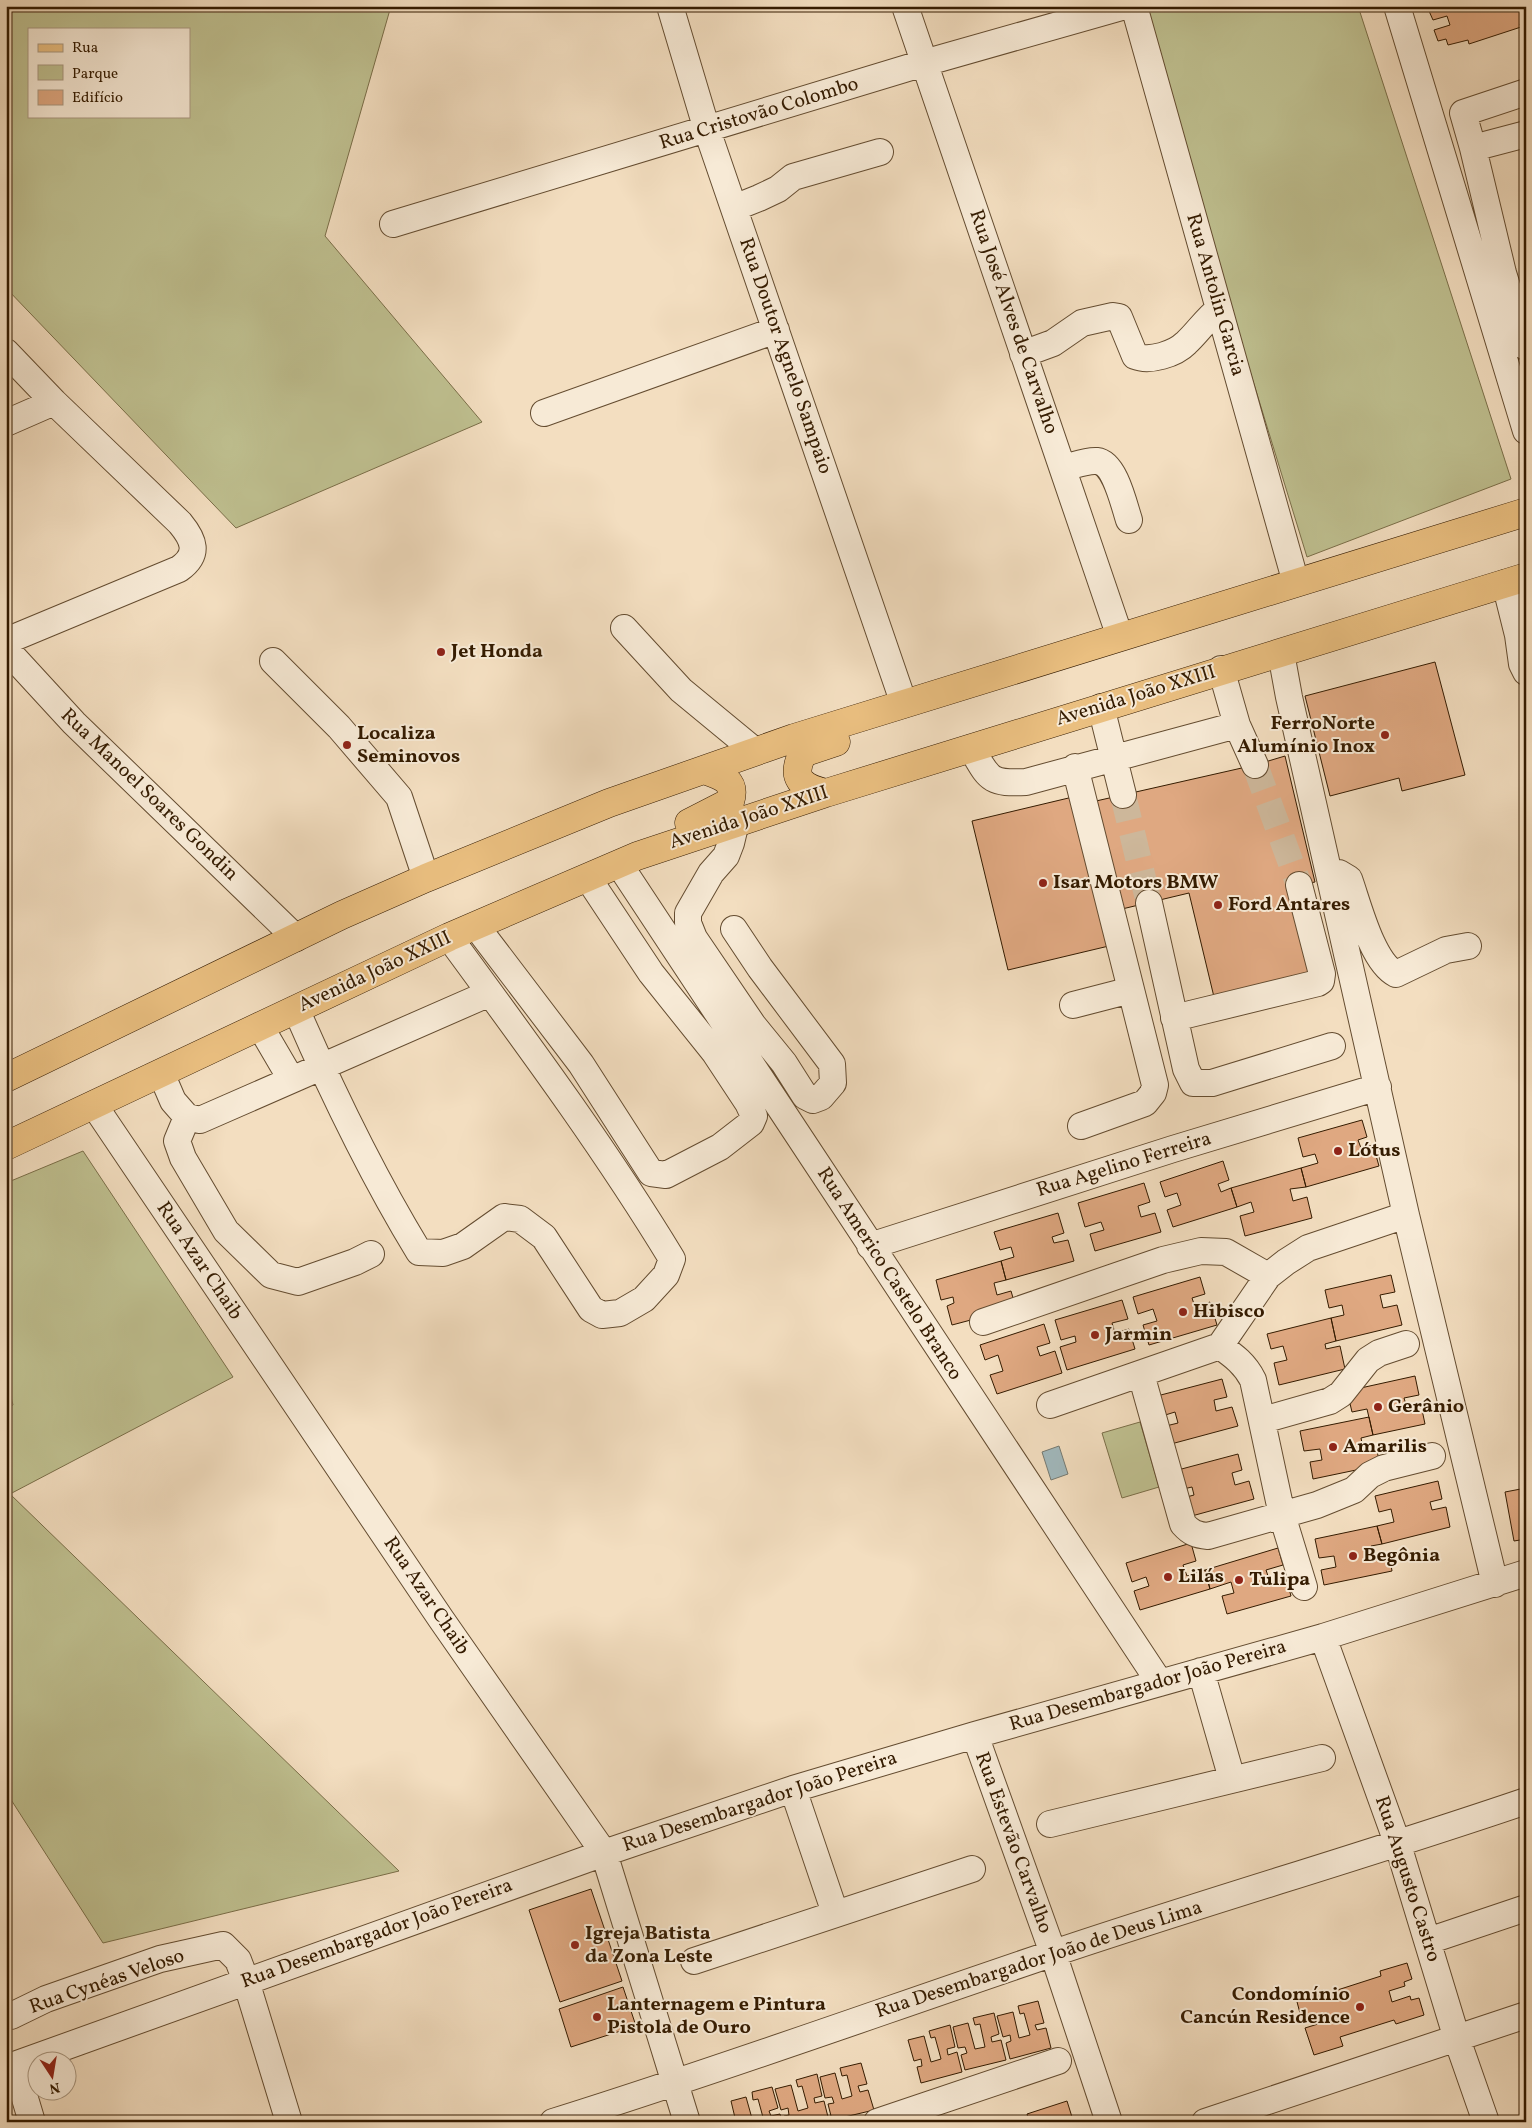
<svg xmlns="http://www.w3.org/2000/svg" width="1532" height="2128" font-family="Vollkorn,serif">
<rect width="100%" height="100%" fill="#f3dec0"/>
<filter id="stains"><feTurbulence type="fractalNoise" baseFrequency=".004" numOctaves="4"/><feColorMatrix values="0 0 0 0 .2 0 0 0 0 .09 0 0 0 0 .02 0 0 0 .5 -.17"/></filter>
<radialGradient id="worn" r=".72"><stop offset=".6" stop-color="#630" stop-opacity="0"/><stop offset="1" stop-color="#630" stop-opacity=".3"/></radialGradient>
<path fill="#bfc090" stroke="#7a6e48" fill-rule="evenodd" d="M6,6H391L325,236L482,422L236,528L6,288ZM29,29H189V116H29Z
M1138,6H1358L1511,479L1307,557Z
M83,1151L233,1377L10,1494L399,1871L103,1943L8,1795L6,1796V1409L13,1405L6,1377V1183Z
M1140,1422L1159,1487L1122,1498L1102,1433Z"/>
<path fill="#a1b9be" stroke="#757a72" d="M1059,1446L1068,1474L1051,1480L1042,1452Z"/>
<path fill="#dfa881" stroke="#341b00" d="M1431,6H1526V22L1520,24L1521,27L1469,44L1468,40L1448,45L1446,39L1438,41L1434,30L1450,25L1447,16L1433,20L1429,11Z
M1435,662L1465,775L1402,791L1399,778L1330,796L1305,696Z
M1285,756L1315,882L1299,885L1311,973L1214,997L1189,893L1122,909L1096,801L1255,765Z
M1077,796L1113,945L1008,970L972,821Z
M1362,1120L1367,1137L1358,1140L1361,1148L1373,1145L1379,1166L1306,1187L1301,1168L1318,1163L1315,1154L1303,1157L1298,1138Z
M1223,1161L1229,1180L1218,1184L1221,1192L1231,1188L1237,1207L1173,1227L1167,1210L1181,1205L1177,1193L1165,1197L1160,1182Z
M1301,1168L1306,1187L1290,1189L1293,1201L1307,1197L1312,1218L1245,1236L1240,1216L1254,1212L1251,1202L1237,1207L1231,1188Z
M1144,1183L1150,1202L1138,1206L1141,1217L1155,1213L1161,1232L1095,1251L1090,1234L1104,1230L1101,1222L1085,1227L1078,1203Z
M1058,1213L1064,1233L1052,1237L1054,1243L1068,1240L1074,1261L1006,1280L1001,1261L1014,1257L1011,1247L1000,1250L994,1232Z
M1001,1261L1006,1280L994,1283L997,1295L1011,1291L1016,1308L952,1325L947,1306L954,1303L953,1297L941,1300L936,1280Z
M1391,1275L1395,1292L1380,1295L1383,1308L1397,1305L1402,1325L1336,1341L1331,1318L1344,1315L1342,1305L1329,1308L1325,1290Z
M1200,1277L1205,1294L1192,1298L1195,1307L1210,1302L1217,1325L1149,1345L1143,1325L1157,1321L1153,1309L1138,1314L1133,1297Z
M1122,1300L1128,1319L1112,1323L1115,1333L1129,1329L1135,1349L1067,1370L1060,1347L1076,1342L1075,1336L1061,1340L1055,1320Z
M1331,1318L1336,1341L1325,1344L1326,1349L1340,1346L1345,1369L1279,1385L1274,1363L1287,1360L1283,1346L1271,1349L1267,1334Z
M1044,1324L1050,1343L1037,1347L1040,1356L1055,1351L1062,1373L997,1394L990,1375L1003,1371L998,1355L985,1360L980,1345Z
M1415,1376L1419,1395L1404,1398L1407,1408L1421,1405L1425,1424L1373,1435L1367,1409L1352,1412L1347,1391Z
M1222,1379L1227,1397L1214,1400L1216,1411L1232,1407L1238,1426L1171,1444L1166,1426L1178,1423L1175,1412L1162,1416L1157,1396Z
M1369,1417L1373,1435L1361,1438L1363,1448L1376,1446L1380,1465L1313,1479L1310,1462L1322,1460L1320,1449L1304,1451L1300,1431Z
M1238,1454L1242,1470L1232,1473L1235,1485L1249,1481L1254,1499L1188,1517L1183,1498L1194,1495L1192,1487L1179,1490L1174,1471Z
M1438,1481L1442,1499L1430,1502L1432,1510L1446,1507L1450,1527L1382,1544L1377,1526L1394,1522L1391,1509L1379,1512L1375,1496Z
M1526,1488V1539L1514,1541L1505,1492Z
M1377,1526L1382,1544L1371,1546L1373,1556L1389,1553L1392,1571L1324,1585L1321,1570L1336,1567L1334,1556L1319,1558L1315,1539Z
M1191,1543L1196,1561L1183,1565L1187,1576L1205,1570L1210,1589L1140,1610L1134,1591L1149,1586L1146,1577L1132,1582L1126,1563Z
M1278,1548L1283,1565L1266,1570L1270,1582L1286,1578L1291,1596L1227,1614L1222,1596L1234,1593L1231,1582L1210,1589L1205,1570Z
M591,1889L622,1981L560,2002L529,1910Z
M1407,1963L1412,1979L1404,1982L1405,1986L1389,1991L1392,2002L1410,1996L1411,2000L1419,1998L1424,2015L1396,2024L1394,2020L1340,2037L1343,2046L1314,2055L1305,2028L1331,2020L1328,2013L1315,2017L1313,2013L1301,2017L1296,1998L1323,1990L1325,1994L1381,1976L1380,1971Z
M623,1987L636,2026L571,2047L559,2009Z
M1038,2001L1044,2023L1035,2025L1037,2030L1046,2028L1051,2048L1010,2059L1006,2043L1011,2041L1010,2035L1003,2037L997,2016L1013,2012L1019,2038L1030,2035L1024,2013L1020,2014L1018,2006Z
M994,2013L999,2034L991,2037L992,2042L1001,2040L1006,2060L965,2070L961,2055L967,2053L965,2047L958,2048L953,2027L968,2023L975,2049L985,2047L980,2024L975,2025L973,2018Z
M950,2025L955,2047L947,2049L948,2055L957,2052L962,2072L921,2083L917,2067L922,2066L921,2059L914,2061L908,2040L924,2036L931,2062L941,2059L935,2037L931,2038L929,2031Z
M861,2063L867,2084L858,2086L860,2092L868,2090L874,2110L832,2120L828,2104L834,2103L832,2097L825,2098L820,2077L835,2073L842,2099L852,2096L847,2075L842,2076L840,2068Z
M817,2074L822,2096L814,2098L815,2103L824,2101L829,2121L785,2122L784,2116L789,2115L788,2108L781,2110L775,2089L791,2085L798,2111L808,2108L802,2086L798,2087L796,2080Z
M772,2087L778,2108L769,2111L771,2116L780,2114L782,2122H760L764,2121L758,2099L753,2100L752,2092Z
M746,2097L753,2122H736L731,2101Z
M1067,2101L1072,2117L1067,2119L1068,2122H1029L1027,2114Z"/>
<g fill="none" stroke-linecap="round" stroke-linejoin="round">
<path stroke="#cdb79a" stroke-width="26" stroke-dasharray="26 13" stroke-linecap="butt" d="M1255,765L1299,885
M1123,795L1149,903"/>
<g stroke="#644c30" stroke-width="28">
<path id="minor" d="M670,6L707,130L904,704
M905,6L1120,637
M1134,6L1296,583
M1397,6L1526,431
M1526,134L1473,148L1503,273L1526,347
M1473,148L1463,113L1526,92
M734,208L759,198L778,189L793,177L880,152
M393,224L924,63L1125,6
M6,352L54,402L180,523C194,540 200,554 179,569L6,641
M1023,354L1053,343L1082,323L1113,316L1119,317L1135,356C1150,362 1175,354 1186,343C1198,332 1206,319 1219,309
M544,413L776,330
M6,423L54,402
M1063,468C1073,466 1086,460 1097,461C1115,463 1124,505 1129,520
M1505,583L1518,635L1522,664L1526,672
M624,628L681,690L755,751
M6,649L74,723L296,938
M1281,653L1289,697L1406,1215L1495,1584
M273,661L339,727L399,797L426,878
M1221,669L1237,725L1255,765
M1101,707L1123,795
M971,748C989,778 988,784 1026,782L1237,725
M1075,767L1155,1085L1153,1093L1145,1103L1081,1126
M619,864L1160,1683
M1330,875L1339,873L1349,879C1358,904 1372,962 1396,974L1446,950L1468,946
M1149,903L1186,1069L1193,1083H1212L1332,1046
M476,926L581,1064L651,1173L666,1175L720,1147L751,1123L754,1116L748,1103L715,1053L651,973L588,878
M734,929L760,968L832,1064L833,1083L821,1097L813,1100L805,1096L784,1063L753,1025L694,938L688,923V913L711,873L726,856L731,843L736,822
M1073,1005L1131,990
M296,1009C332,1092 372,1175 419,1252L443,1253L463,1246L504,1217L520,1219L544,1237L591,1309L602,1315L620,1313L644,1299L666,1275L672,1259C604,1147 526,1042 449,937
M1174,1018L1318,983L1321,981L1322,974L1299,885
M260,1026L291,1079
M161,1073L173,1101L187,1117L200,1120L490,993
M94,1105L441,1619L604,1853L687,2122
M187,1117L177,1141L183,1158L226,1231L271,1275L298,1282L355,1262L371,1254
M870,1246L1173,1149L1378,1087
M983,1322L1163,1260L1201,1251L1226,1252L1268,1276
M1220,1346C1234,1356 1245,1364 1253,1380L1282,1515L1304,1587
M1141,1374L1183,1524C1191,1533 1197,1535 1208,1536L1317,1505L1354,1490L1370,1475L1384,1468L1432,1456
M1050,1405L1220,1346L1268,1276L1286,1262L1308,1248L1406,1215
M1263,1420L1330,1401L1341,1394L1368,1360L1379,1353L1406,1344
M1323,1637L1398,1845L1457,2039L1486,2122
M1201,1671L1232,1779
M975,1735L1053,1953L1109,2122
M793,1789L835,1913
M1050,1824L1322,1758
M1428,1941L1526,1908
M694,1961L972,1869
M11,2016L46,1999L160,1959L223,1945L238,1960L246,1981L289,2122
M15,2065L32,2122
M6,2068L604,1853L793,1789L975,1735L1323,1637L1526,1573
M553,2122C720,2070 885,2010 1051,1954C1208,1901 1368,1855 1526,1801
M877,2122L1058,2061
M1205,2122L1526,2015"/>
</g>
<g stroke="#341b00" stroke-width="29">
<path id="major" d="M826,793C801,787 790,778 803,753L836,742
M689,823L730,802C737,780 721,776 704,770
M6,1078L342,915L426,878L609,803L794,738L1526,512
M6,1146L449,937L637,856L826,793L1526,577"/>
</g>
<use href="#minor" stroke="#f7ead6" stroke-width="26"/>
<use href="#major" stroke="#eabf80" stroke-width="28"/>
</g>
<g fill="#8f2418" stroke="#f7ead6" stroke-width="2">
<circle cx="441" cy="652" r="5"/>
<circle cx="1385" cy="735" r="5"/>
<circle cx="347" cy="745" r="5"/>
<circle cx="1043" cy="883" r="5"/>
<circle cx="1218" cy="905" r="5"/>
<circle cx="1338" cy="1151" r="5"/>
<circle cx="1183" cy="1312" r="5"/>
<circle cx="1095" cy="1335" r="5"/>
<circle cx="1378" cy="1407" r="5"/>
<circle cx="1333" cy="1447" r="5"/>
<circle cx="1353" cy="1556" r="5"/>
<circle cx="1168" cy="1577" r="5"/>
<circle cx="1239" cy="1580" r="5"/>
<circle cx="575" cy="1945" r="5"/>
<circle cx="1360" cy="2007" r="5"/>
<circle cx="597" cy="2017" r="5"/>
</g>
<g text-anchor="middle" dominant-baseline="central" stroke-width="4" stroke-linejoin="round" paint-order="stroke">
<g font-size="20" fill="#341b00" stroke="#f7ead6">
<text transform="translate(759 114) rotate(-17)">Rua Cristovão Colombo</text>
<text transform="translate(1215 295) rotate(74)">Rua Antolin Garcia</text>
<text transform="translate(1013 322) rotate(71)">Rua José Alves de Carvalho</text>
<text transform="translate(785 356) rotate(71)">Rua Doutor Agnelo Sampaio</text>
<text transform="translate(1136 696) rotate(-17)">Avenida João XXIII</text>
<text transform="translate(149 795) rotate(44)">Rua Manoel Soares Gondin</text>
<text transform="translate(749 818) rotate(-18)">Avenida João XXIII</text>
<text transform="translate(375 972) rotate(-25)">Avenida João XXIII</text>
<text transform="translate(1124 1165) rotate(-17)">Rua Agelino Ferreira</text>
<text transform="translate(199 1261) rotate(56)">Rua Azar Chaib</text>
<text transform="translate(889 1274) rotate(57)">Rua Americo Castelo Branco</text>
<text transform="translate(426 1596) rotate(56)">Rua Azar Chaib</text>
<text transform="translate(1148 1686) rotate(-16)">Rua Desembargador João Pereira</text>
<text transform="translate(760 1802) rotate(-18)">Rua Desembargador João Pereira</text>
<text transform="translate(1013 1843) rotate(70)">Rua Estevão Carvalho</text>
<text transform="translate(1407 1879) rotate(72)">Rua Augusto Castro</text>
<text transform="translate(377 1934) rotate(-20)">Rua Desembargador João Pereira</text>
<text transform="translate(1039 1960) rotate(-18)">Rua Desembargador João de Deus Lima</text>
<text transform="translate(107 1982) rotate(-19)">Rua Cynéas Veloso</text>
</g>
<g font-size="20" font-weight="bold" fill="#341b00" stroke="#f7ead6" text-anchor="start">
<text x="451" y="652">Jet Honda</text>
<text x="1375" y="724" text-anchor="end">FerroNorte<tspan x="1375" dy="23">Alumínio Inox</tspan></text>
<text x="357" y="734">Localiza<tspan x="357" dy="23">Seminovos</tspan></text>
<text x="1053" y="883">Isar Motors BMW</text>
<text x="1228" y="905">Ford Antares</text>
<text x="1348" y="1151">Lótus</text>
<text x="1193" y="1312">Hibisco</text>
<text x="1105" y="1335">Jarmin</text>
<text x="1388" y="1407">Gerânio</text>
<text x="1343" y="1447">Amarilis</text>
<text x="1363" y="1556">Begônia</text>
<text x="1178" y="1577">Lilás</text>
<text x="1249" y="1580">Tulipa</text>
<text x="585" y="1934">Igreja Batista<tspan x="585" dy="23">da Zona Leste</tspan></text>
<text x="1350" y="1995" text-anchor="end">Condomínio<tspan x="1350" dy="23">Cancún Residence</tspan></text>
<text x="607" y="2005">Lanternagem e Pintura<tspan x="607" dy="23">Pistola de Ouro</tspan></text>
</g>
</g>
<rect width="1532" height="2128" fill="none" stroke="#f3dec0" stroke-width="25"/>
<rect x="8" y="8" width="1517" height="2113" fill="none" stroke="#341b00" stroke-width="2.5"/>
<rect x="12" y="12" width="1507" height="2103" fill="none" stroke="#341b00"/>
<rect x="28" y="28" width="162" height="90" fill="#f7ead6" stroke="#a99780"/>
<rect x="38" y="44" width="25" height="8" fill="#eabf80" stroke="#a99780"/>
<text x="72" y="52" font-size="15" fill="#341b00">Rua</text>
<rect x="38" y="65" width="25" height="15" fill="#bfc090" stroke="#a99780"/>
<text x="72" y="78" font-size="15" fill="#341b00">Parque</text>
<rect x="38" y="90" width="25" height="15" fill="#dfa881" stroke="#a99780"/>
<text x="72" y="102" font-size="15" fill="#341b00">Edifício</text>
<g transform="translate(52 2076) rotate(168)"><circle r="24" fill="#f7ead6" stroke="#a99780"/>
<path d="M0-4L9 19L0 12L-9 19Z" fill="#8f2418"/>
<text y="-8" font-size="14" font-weight="bold" text-anchor="middle" fill="#341b00">N</text>
</g>
<rect width="100%" height="100%" filter="url(#stains)"/>
<rect width="100%" height="100%" fill="url(#worn)"/>
</svg>
